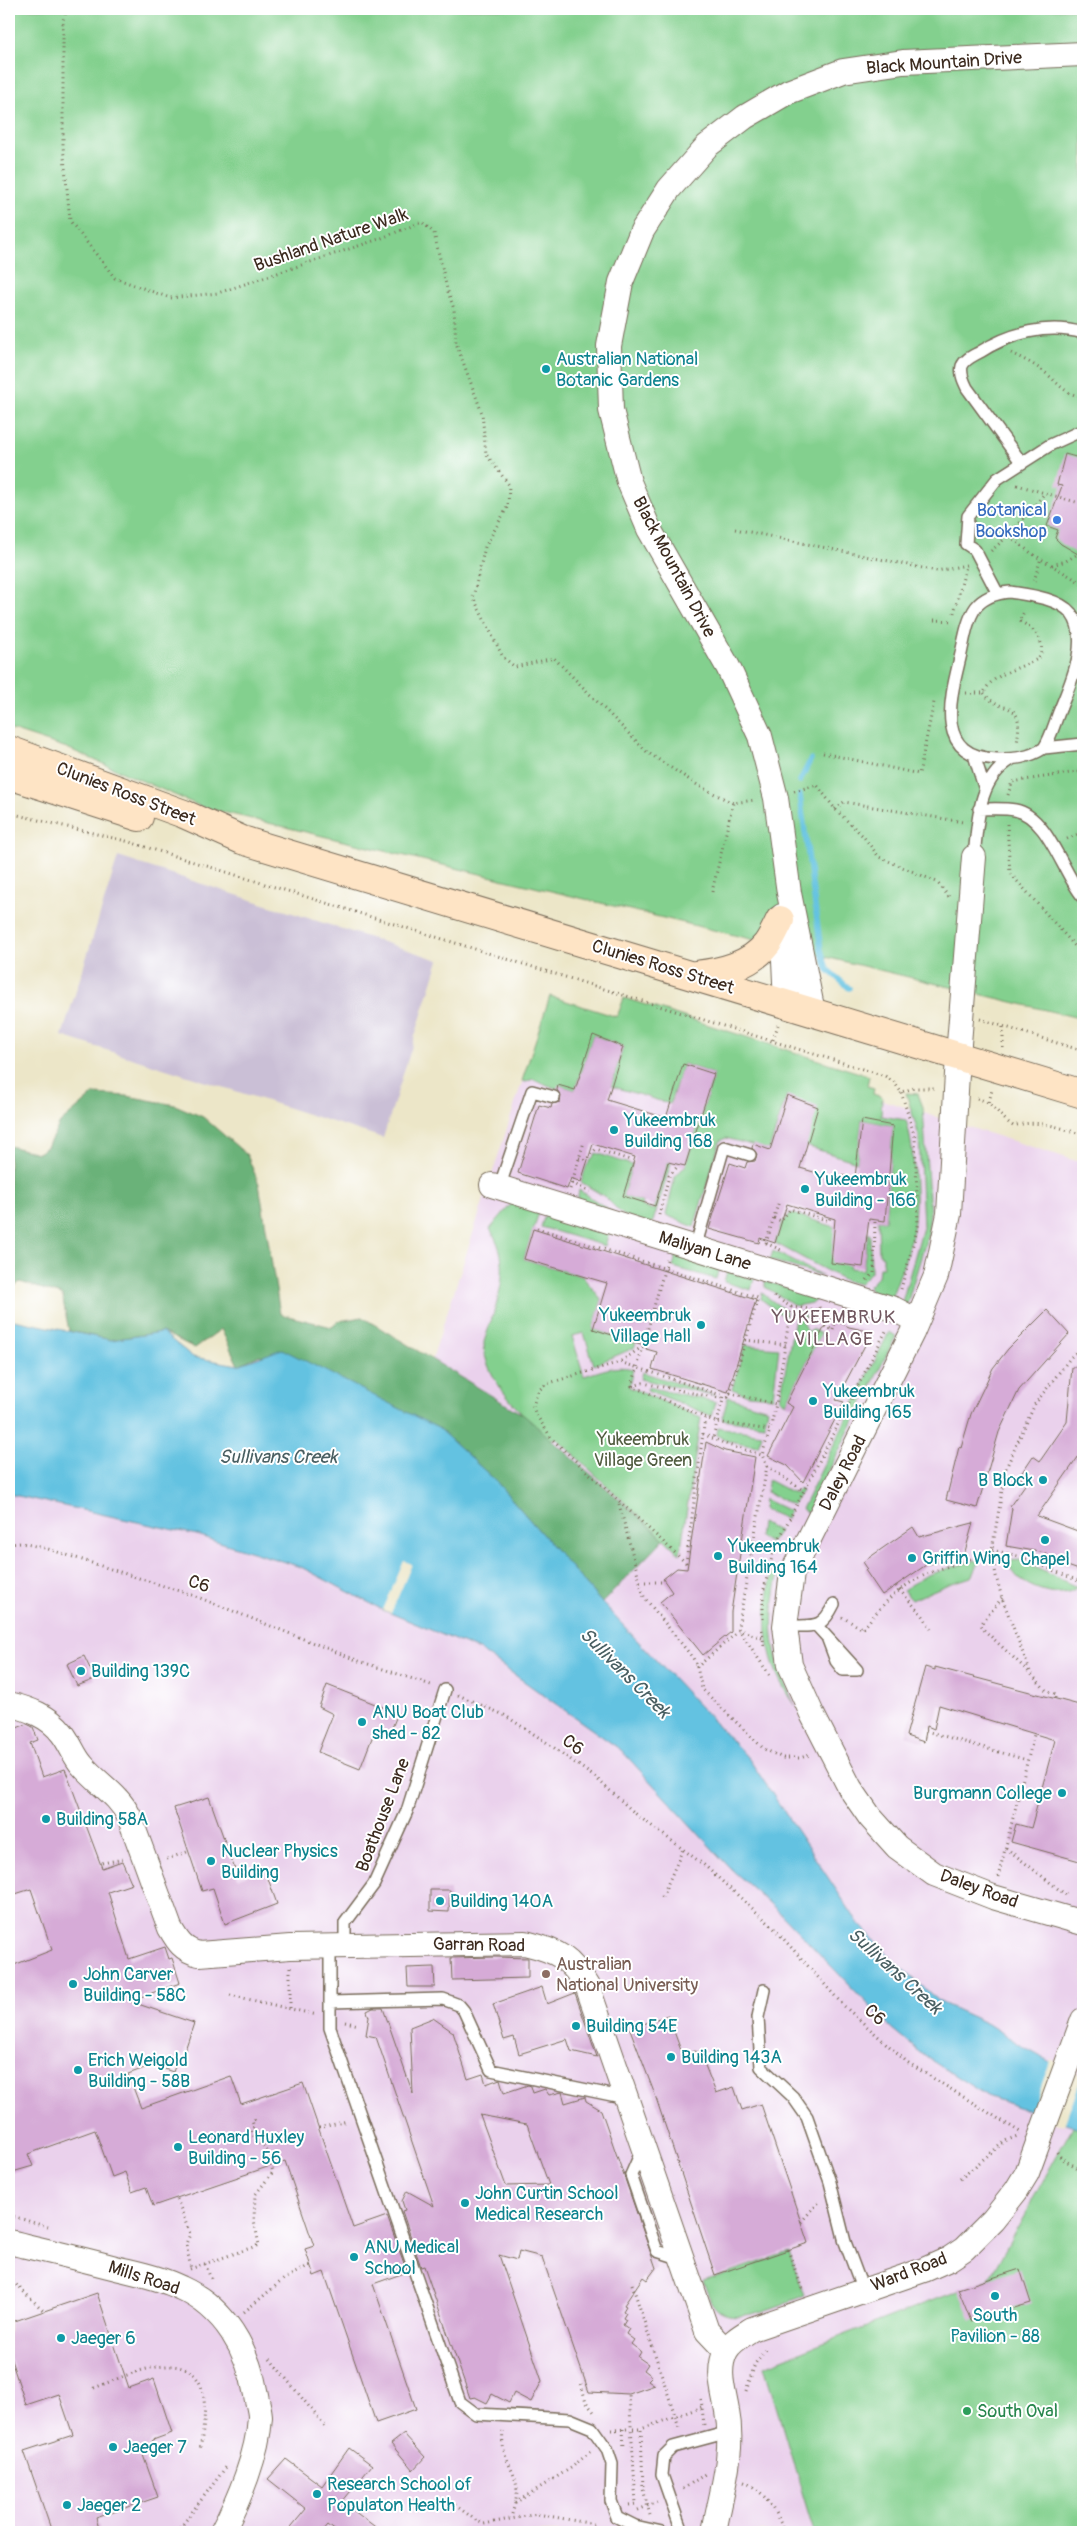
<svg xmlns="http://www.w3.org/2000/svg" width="1092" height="2541" font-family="Pangolin,sans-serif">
<rect width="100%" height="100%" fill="#fff"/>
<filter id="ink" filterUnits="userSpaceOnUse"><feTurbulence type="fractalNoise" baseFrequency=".02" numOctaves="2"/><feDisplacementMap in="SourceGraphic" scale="10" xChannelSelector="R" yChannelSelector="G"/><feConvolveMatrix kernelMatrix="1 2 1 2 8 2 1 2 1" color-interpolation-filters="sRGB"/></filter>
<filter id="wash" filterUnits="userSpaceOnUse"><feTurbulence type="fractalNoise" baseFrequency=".0096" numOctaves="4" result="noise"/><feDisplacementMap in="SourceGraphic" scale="20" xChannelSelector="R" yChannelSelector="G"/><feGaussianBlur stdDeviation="1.12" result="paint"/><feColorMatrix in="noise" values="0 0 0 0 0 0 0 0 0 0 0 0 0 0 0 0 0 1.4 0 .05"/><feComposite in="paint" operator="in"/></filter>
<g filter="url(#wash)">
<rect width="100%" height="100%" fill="#ece6c8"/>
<path fill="#ead1ec" d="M550,996L1083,1163V2532H9V1319L111,1340L162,1332L193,1357L238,1365L260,1355L414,1415Z"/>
<path fill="#cabfd6" d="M118,857L439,960L383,1138L62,1036Z"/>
<path fill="#83d08e" stroke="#5f7d56" d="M9,9H1083V1019L202,807L67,748L9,729Z
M550,996L617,1017L624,998L869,1076L867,1086L874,1088L873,1094L882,1097L881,1116L906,1120C915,1150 918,1205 912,1235C907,1257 899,1277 891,1298L871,1293L869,1286L878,1277L879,1267H883V1256L879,1254L878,1220L885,1221L893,1126L862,1120L857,1162L806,1146L787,1095L769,1150L726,1138L720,1141L694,1227L666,1215L675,1177L685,1166L714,1074L683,1064L670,1104L611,1086L623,1047L593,1035L575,1090L559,1085L557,1089L533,1079L526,1082L522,1081Z
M906,1093L918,1094L923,1107L930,1213L928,1234L907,1304L902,1302L923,1227L919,1136Z
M596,1153L632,1165L623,1196L642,1202L641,1206L654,1210L668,1162L671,1163L652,1225L623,1215L605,1197L581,1182L586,1167Z
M579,1190L613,1212L577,1202Z
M512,1203L539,1212L524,1259L582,1276L602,1300L593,1329L636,1343L634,1348L594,1365L584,1333L572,1336L584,1376C601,1371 615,1364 633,1369L629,1387L701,1418L680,1554L556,1438L547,1440C525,1416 482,1379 484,1342C496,1304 515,1266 490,1229Z
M791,1213L835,1227L850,1268L863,1270L868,1233L870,1234L871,1272L859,1284L846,1281L775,1243L780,1226Z
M545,1214L609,1232L605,1246L541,1227Z
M773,1251L823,1276L770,1260Z
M676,1255L719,1268L716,1279L673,1267Z
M727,1271L754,1279L751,1290L724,1282Z
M765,1281L818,1297L811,1303L796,1306L765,1287Z
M762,1293L786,1311L785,1317L761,1299Z
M844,1305L887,1318L886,1322L843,1313Z
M796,1312H802L805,1317L800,1319L808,1332L812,1329L821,1334L786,1403L780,1399Z
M889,1332L896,1336L808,1513L802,1509Z
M745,1345L779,1348L773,1397L748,1395L732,1389Z
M642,1372L717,1396L640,1379Z
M648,1387L716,1402L712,1416L647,1390Z
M728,1397L768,1409L764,1425L722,1419Z
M718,1427L762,1434L758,1446L729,1441L717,1435Z
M768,1480L795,1494L798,1489L802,1491L793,1505L767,1492Z
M764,1499L789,1511L786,1519L763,1509Z
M761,1523L779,1531L770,1543L759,1537Z
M976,1560L979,1562L971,1577L946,1585L912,1600L903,1590L927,1575Z
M1019,1560L1077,1587C1065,1599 1038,1591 1024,1582C1016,1578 1011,1568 1006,1561Z
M773,1570L779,1572C767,1627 771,1655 795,1706C764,1662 761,1621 773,1570Z
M1073,2126L1083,2129V2532H814L764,2366L989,2279Z
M789,2252L805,2296C782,2303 731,2330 714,2306C709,2299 706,2289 703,2281Z"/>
<path fill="#6ab279" stroke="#526e4c" d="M94,1094L127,1096L175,1105L203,1117L247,1155L259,1184L280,1314L332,1327L339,1321L362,1317L525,1416L664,1539L602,1603L495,1480L438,1428L260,1355L238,1365L221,1329L195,1348L162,1332L111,1340L69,1331L62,1295L20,1282L9,1290V1146L38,1153L47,1147L60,1123Z"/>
<path fill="#63c2e1" stroke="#4f7680" d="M9,1319L111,1340L162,1332L193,1357L238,1365L282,1349L438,1428L495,1480L602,1603L749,1759L859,1924L895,1962L940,2002L988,2024L1025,2048L1083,2080V2129L987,2096L926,2057L891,2028L776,1909L731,1869L621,1750L481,1651L383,1610L301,1567L197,1535L9,1494Z"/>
<path fill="#ece6c8" d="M404,1561L412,1564L391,1613L383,1610Z
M1051,2059L1082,2076L1064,2125L1031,2114Z"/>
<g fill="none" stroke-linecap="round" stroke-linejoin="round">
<path stroke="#63c2e1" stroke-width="5.5" d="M800,781L811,759
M800,795L821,950L827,969L849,988"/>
</g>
<g id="blocks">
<path fill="#d6abd7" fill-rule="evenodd" d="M1065,454L1083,459V557L1061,544L1055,538L1058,530L1047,526L1062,486L1057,485Z
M593,1035L623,1047L607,1100L666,1118L683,1064L714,1074L685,1166L668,1162L655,1206L623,1196L635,1157L593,1144L581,1182L571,1178L567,1189L518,1173L539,1105L551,1108L552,1104L560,1102L561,1096L557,1090L558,1085L575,1090Z
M787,1095L818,1107L800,1168L838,1179V1175L855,1177L862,1120L893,1126L885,1221L869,1219L863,1267L831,1263L835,1219L787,1204L775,1243L760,1238L759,1243L709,1229L730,1163L745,1168L747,1162L755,1161L757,1154L752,1148L753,1144L770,1150Z
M533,1229L756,1300L728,1392L652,1369L657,1352L646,1349L647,1346L593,1329L607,1283L524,1259Z
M1047,1310L1069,1334L1019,1390L999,1432L977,1508L946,1500L959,1447L961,1448L971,1414L993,1368L1008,1349Z
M829,1318L849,1327L872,1332L836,1400L844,1402L803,1482L787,1465L768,1456L793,1407L786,1403Z
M1072,1367H1083V1450L1037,1516L1083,1533V1558L1079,1570L1044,1558L1046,1553L1006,1546L1012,1508L1010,1506L1027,1482L1019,1477L1033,1456L1040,1461L1067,1422Z
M706,1442L725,1451L755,1457L731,1612V1632L703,1655L660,1602L672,1592L663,1579L677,1568L687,1569Z
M973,1523L964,1555L926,1565L882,1595L865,1570L867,1568L863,1562L913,1527L919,1537Z
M84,1656L95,1679L77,1686L67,1664Z
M925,1667L935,1670V1667L1083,1706V1862L1011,1842L1016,1824L1031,1828L1055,1740L939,1705L934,1729L927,1726L924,1742L906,1736Z
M327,1685L398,1713L389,1735L375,1730L360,1769L318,1752L333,1714L319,1707Z
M27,1724L33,1727L38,1740L30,1743L42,1777L65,1769L102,1868L122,1861L132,1884L108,1892L129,1959L165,1947L169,1959L172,1958L180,1983L129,2001L194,2023L183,2056L179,2055L173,2072L153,2065L128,2074L141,2108L231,2076L241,2104L303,2083L353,2228L387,2216L407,2272L373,2284L416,2409L376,2423L324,2272L314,2276L305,2249L314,2246L285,2161L153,2206L146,2187L132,2192L125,2172L112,2177L95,2130L28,2154L33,2166L9,2173V1967L52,1950L31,1889L9,1896V1731Z
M209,1797L238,1878L265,1870L277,1904L225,1924L213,1888L202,1891L174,1808Z
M430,1890H450L449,1912L430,1911Z
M495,1957L528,1958V1978L452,1980L451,1958Z
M434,1967L435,1987H408L407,1968Z
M542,1987L547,2004L575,1993L597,2057L571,2051L567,2039L519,2054L514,2037L504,2040L493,2004Z
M373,2008H383L413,2094L410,2027L433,2018L453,2032L468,2079L483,2074L486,2084L500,2079L504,2093L528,2085L531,2086L533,2093L545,2089L549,2095L562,2092L565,2103L585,2097L586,2101L601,2110L656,2268L647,2280L643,2277L624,2305L626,2306L623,2311L626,2313L623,2318L626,2320L623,2325L629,2329L626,2334L634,2340L631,2344L641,2352L638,2357L648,2364L644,2370L652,2376L648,2380L655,2385L629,2394L589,2392L542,2257L519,2251L517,2260L499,2255L542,2381L531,2402L514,2393L509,2403L492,2394L487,2403L475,2397L470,2398L424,2266L421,2267L402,2211L405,2210L402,2201L407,2191L434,2206L376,2037L366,2035L369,2017L367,2011ZM480,2115L527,2124L549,2185L506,2186Z
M668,2015L683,2056L695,2051L700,2053L716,2093L734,2087L742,2110L761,2104L808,2243L715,2275L655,2095L630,2029Z
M1020,2269L1031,2303L971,2321L958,2289Z
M97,2293L129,2388L154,2379L172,2433L153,2440L143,2455L158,2497L96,2518L100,2532H52L24,2451L73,2435L59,2394L26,2405L9,2354V2323Z
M404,2434L425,2457L413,2470L391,2444Z
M349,2448L372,2465L342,2502L382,2532H337L328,2525L322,2532H287L306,2509L268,2479L286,2459L322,2486Z"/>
</g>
</g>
<g filter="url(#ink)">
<use href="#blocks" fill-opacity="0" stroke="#796c5a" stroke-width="1"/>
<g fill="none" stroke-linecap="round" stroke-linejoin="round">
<g stroke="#796c5a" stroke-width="14">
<path id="lane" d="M1021,462L967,388C964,382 960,374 962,366C965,359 973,356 980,352C1010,333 1048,323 1083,333
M1010,592C1028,595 1058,598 1071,613C1092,640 1069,686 1059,712C1054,725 1051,737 1044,748C1029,758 1015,759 997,759C934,757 950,699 960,658C964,642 966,621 976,607C984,597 998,593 1010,592Z
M998,594L975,550L966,544L968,516L997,479L1050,445L1083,430
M1044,748L1083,744
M974,755L985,790
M979,809C991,809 1004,808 1015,810C1048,816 1063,874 1083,897
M974,857C978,821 977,780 1012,759
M499,1188L532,1091L554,1097
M695,1248L724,1147L750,1155
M816,1625L857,1670
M785,1626C813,1625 821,1631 834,1604
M827,1637L836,1661L843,1670H857
M330,1946V2028L460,2402L476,2414L570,2419L592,2428L607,2449L612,2464L611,2501L617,2517L635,2526L662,2532
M345,1946V1923L374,1884L407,1811L445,1690
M764,1990L758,2017L761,2067L793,2097L807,2117L830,2182L845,2242L863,2290
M330,2002L443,1999L459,2005L464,2011L491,2070L626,2098
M642,2150L631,2175L657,2251L682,2259
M682,2532L662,2475L664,2456L673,2447L729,2432"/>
</g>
<g stroke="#796c5a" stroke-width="26">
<path id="street" d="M974,857L958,1056L949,1214L936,1276L912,1333L792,1573L785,1626L790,1665L812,1714L850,1788L870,1817L897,1847L934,1874L993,1897L1083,1923
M782,916L786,1004
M813,1012L789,893L776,798L760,736L728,667L649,529L629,482L611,410L609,346L621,282L642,231L669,189L707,146L745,117L788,92L843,71L903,62L1083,54
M492,1185L894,1309L917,1321
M9,1704C29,1709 49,1716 62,1733C70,1743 74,1756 82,1765C98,1784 118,1794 129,1816L170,1928C178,1942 183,1950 199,1954L290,1947L525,1943C558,1951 571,1958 588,1988L707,2331L726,2351
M9,2242C43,2250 78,2258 112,2267C135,2273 159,2277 181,2288C225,2308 248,2349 256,2395C257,2402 260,2410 260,2417C258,2454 239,2500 222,2532
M714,2532C721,2494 735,2451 727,2411C724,2392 716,2370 726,2351C731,2341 743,2335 752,2329L924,2270L949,2259L964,2249L993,2220L1016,2191L1027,2173L1083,2020"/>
</g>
<g stroke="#796c5a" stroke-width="30">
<path id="secondary" d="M9,750L184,814L242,840L1083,1094
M9,775L139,817
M696,975C721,972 750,966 767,944C772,937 776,928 780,920"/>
</g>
<path stroke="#796c5a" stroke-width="3" stroke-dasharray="1 4" stroke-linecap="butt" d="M67,9L63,20V146L70,221L115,278L170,298L218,293L379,239L422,222L434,233L447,289L454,309L456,343L482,413L486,454L509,485L508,506L485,547L473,597L503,657L515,667L554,658L647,752L699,786L733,803L755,800
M1011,353C1021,358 1034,364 1043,371C1057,381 1065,396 1083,396
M1017,485L1083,504
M998,527L1031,553L1083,584
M735,529L937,571L966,565
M991,551L1009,535L1045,493
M1052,565L1066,561L1078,554
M1034,581L1041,558
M954,613L966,566
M934,620L953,621
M966,693H984C991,673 1023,668 1039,658C1047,641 1034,628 1019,621L1025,610
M984,693C1001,717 1025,695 1017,743
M823,753L919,774L934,702
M794,791L817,785L835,809L863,836L879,857L937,882L949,897
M1008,795L1012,782L1083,771
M835,809L844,802L963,822
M9,813L126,841L885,1076L894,1082L901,1092L914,1088H937
M1007,824L1010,873L1083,955
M1067,839L1083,832
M712,892L733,803
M980,1019L1083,1051
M773,1040L778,1025
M1003,1048V1026
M977,1098C996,1104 997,1115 1013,1126C1038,1119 1059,1127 1083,1135
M989,1102L992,1090
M579,1158L586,1160L596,1149L630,1160
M572,1183L590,1192
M570,1189L584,1142
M659,1215L669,1176L679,1165
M774,1218L781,1221L790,1209L829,1221L830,1217
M537,1228L758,1298L730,1393L728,1397L724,1396
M766,1243L781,1250
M766,1243L779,1201
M667,1260L632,1386L716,1422L770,1430L762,1455L767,1466L804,1491
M867,1280L874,1273L875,1220
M901,1289L918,1226L915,1137L901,1092
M774,1296L791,1307L776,1404
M791,1307L819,1310
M819,1307L825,1326L833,1330
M809,1323L818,1310
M833,1330L838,1314
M625,1336L644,1341
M745,1340L786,1345
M621,1361L642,1347
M633,1386L643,1383L723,1399
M730,1393L776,1404L770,1430
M703,1434L728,1445L762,1455
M767,1466L738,1628L770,1676
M619,1504L644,1597L693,1658L697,1667
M9,1544L21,1543L45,1548L195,1596L359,1661L431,1685
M992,1550L1022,1557L1083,1583
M686,1563L552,1439L535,1413L533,1406L538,1391L546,1384L620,1362L724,1396L713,1438
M686,1563L705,1418
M640,1582H665
M896,1586L923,1616L931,1629
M1002,1598L981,1624L983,1629L1030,1673
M842,1617L863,1629C890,1594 909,1578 952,1565C965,1560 978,1556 993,1556
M763,1619V1593L774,1549L887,1329
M762,1630L764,1646
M762,1638L740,1630L697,1667L702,1689L764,1749L783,1758H800L809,1755
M458,1695L504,1715L546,1742L596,1778L637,1815L704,1865L772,1926L844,2006L907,2062L1020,2132
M1055,1698L1056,1694L1046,1690L1031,1674L1002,1598L996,1576L992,1550L1006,1468L1035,1404L1071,1357L1083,1346
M926,1731L1027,1760
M1006,1848L1066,1895
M167,1859L187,1852
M102,1863L124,1859
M998,1877L1034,1735
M662,1897L683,1849
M290,1967V2009
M230,1995L317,2015
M1079,2000L1083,1989
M345,2022L359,2025
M319,2128L347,2121
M1057,2152L1061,2158L1083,2171
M960,2179L1005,2141L1020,2135
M177,2199L190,2234L186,2244L191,2269
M9,2215L48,2227
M801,2222L819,2202
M788,2250L802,2289
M205,2264L212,2281
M190,2269L259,2245L254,2220L255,2195L273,2172L266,2148L256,2141L251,2129L254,2127L252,2121L256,2119
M9,2278L44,2311
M632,2284L680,2431
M244,2312L284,2279L310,2265
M270,2359L325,2426
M581,2384L586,2402L594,2412
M94,2388C121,2378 185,2345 201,2386C208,2406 203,2430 200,2450
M746,2391L755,2364L767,2347
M701,2399L704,2425
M623,2429L624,2449
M633,2429H641
M611,2430L628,2429
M503,2431C500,2461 516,2467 517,2491C517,2500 513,2509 511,2518
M744,2482C765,2490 775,2512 785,2532
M683,2489L705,2474
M515,2503L571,2468L591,2451
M455,2505L477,2521L484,2524L537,2514L594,2524L596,2532
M629,2505L636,2504L629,2394
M638,2510L657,2502
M650,2515L643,2489L641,2429L702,2407
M177,2532L226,2467
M598,2532L606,2526"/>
<use href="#lane" stroke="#fff" stroke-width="11"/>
<use href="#street" stroke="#fff" stroke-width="24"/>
<use href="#secondary" stroke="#fee4c5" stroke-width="28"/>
</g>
</g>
<g fill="#0f9aa8" stroke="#fff" stroke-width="2">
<circle cx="546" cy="369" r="5"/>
<circle cx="614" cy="1130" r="5"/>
<circle cx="805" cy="1189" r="5"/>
<circle cx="701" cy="1325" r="5"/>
<circle cx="813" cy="1401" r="5"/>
<circle cx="1043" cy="1480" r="5"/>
<circle cx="1045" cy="1540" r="5"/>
<circle cx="718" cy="1556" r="5"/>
<circle cx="912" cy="1558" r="5"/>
<circle cx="81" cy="1671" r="5"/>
<circle cx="362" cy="1722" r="5"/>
<circle cx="1062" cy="1793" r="5"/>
<circle cx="46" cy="1819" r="5"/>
<circle cx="211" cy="1861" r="5"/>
<circle cx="440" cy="1901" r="5"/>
<circle cx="73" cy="1984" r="5"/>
<circle cx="576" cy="2026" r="5"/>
<circle cx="671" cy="2057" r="5"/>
<circle cx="78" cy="2070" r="5"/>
<circle cx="178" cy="2147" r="5"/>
<circle cx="465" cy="2203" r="5"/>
<circle cx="354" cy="2257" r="5"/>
<circle cx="995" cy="2296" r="5"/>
<circle cx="61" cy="2338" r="5"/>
<circle cx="113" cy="2447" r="5"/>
<circle cx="317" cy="2494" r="5"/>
<circle cx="67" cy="2505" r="5"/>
</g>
<circle fill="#3f7fe0" stroke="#fff" stroke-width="2" cx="1057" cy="520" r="5"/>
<circle fill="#8d6e63" stroke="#fff" stroke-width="2" cx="546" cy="1974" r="5"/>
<circle fill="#2e9e5b" stroke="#fff" stroke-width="2" cx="967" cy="2411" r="5"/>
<g text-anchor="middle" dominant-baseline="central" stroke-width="4" stroke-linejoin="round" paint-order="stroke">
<g font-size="18" fill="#3b2a1e" stroke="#fff">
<text transform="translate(944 63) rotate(-4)">Black Mountain Drive</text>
<text transform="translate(331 240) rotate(-19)">Bushland Nature Walk</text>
<text transform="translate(674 567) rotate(62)">Black Mountain Drive</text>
<text transform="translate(126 794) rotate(21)">Clunies Ross Street</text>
<text transform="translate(663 967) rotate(17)">Clunies Ross Street</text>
<text transform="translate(705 1251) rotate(17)">Maliyan Lane</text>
<text transform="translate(843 1473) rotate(-63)">Daley Road</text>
<text transform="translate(199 1584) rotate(19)">C6</text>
<text transform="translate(573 1745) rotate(36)">C6</text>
<text transform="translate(383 1815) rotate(-69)">Boathouse Lane</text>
<text transform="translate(979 1889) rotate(20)">Daley Road</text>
<text transform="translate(479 1945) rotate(1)">Garran Road</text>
<text transform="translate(875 2015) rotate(42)">C6</text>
<text transform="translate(909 2272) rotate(-21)">Ward Road</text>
<text transform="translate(144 2278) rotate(18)">Mills Road</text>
</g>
<g font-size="18" fill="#0d838f" stroke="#fff" text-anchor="start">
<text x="556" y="359">Australian National<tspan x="556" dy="21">Botanic Gardens</tspan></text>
<text x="624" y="1120">Yukeembruk<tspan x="624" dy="21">Building 168</tspan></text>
<text x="815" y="1179">Yukeembruk<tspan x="815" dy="21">Building - 166</tspan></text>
<text x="691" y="1315" text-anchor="end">Yukeembruk<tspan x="691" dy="21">Village Hall</tspan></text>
<text x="823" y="1391">Yukeembruk<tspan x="823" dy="21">Building 165</tspan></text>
<text x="1033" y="1480" text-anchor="end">B Block</text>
<text x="728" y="1546">Yukeembruk<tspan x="728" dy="21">Building 164</tspan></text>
<text x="922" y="1558">Griffin Wing</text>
<text x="1045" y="1559" text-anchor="middle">Chapel</text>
<text x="91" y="1671">Building 139C</text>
<text x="372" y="1712">ANU Boat Club<tspan x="372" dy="21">shed - 82</tspan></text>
<text x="1052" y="1793" text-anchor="end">Burgmann College</text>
<text x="56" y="1819">Building 58A</text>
<text x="221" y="1851">Nuclear Physics<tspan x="221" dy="21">Building</tspan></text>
<text x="450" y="1901">Building 140A</text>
<text x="83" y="1974">John Carver<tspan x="83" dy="21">Building - 58C</tspan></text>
<text x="586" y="2026">Building 54E</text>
<text x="681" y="2057">Building 143A</text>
<text x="88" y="2060">Erich Weigold<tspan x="88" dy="21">Building - 58B</tspan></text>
<text x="188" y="2137">Leonard Huxley<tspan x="188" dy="21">Building - 56</tspan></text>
<text x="475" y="2193">John Curtin School<tspan x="475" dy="21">Medical Research</tspan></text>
<text x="364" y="2247">ANU Medical<tspan x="364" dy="21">School</tspan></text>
<text x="995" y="2315" text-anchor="middle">South<tspan x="995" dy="21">Pavilion - 88</tspan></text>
<text x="71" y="2338">Jaeger 6</text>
<text x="123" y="2447">Jaeger 7</text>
<text x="327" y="2484">Research School of<tspan x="327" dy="21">Populaton Health</tspan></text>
<text x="77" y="2505">Jaeger 2</text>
</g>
<g font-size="18" fill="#366cbe" stroke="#fff" text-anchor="end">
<text x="1047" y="510">Botanical<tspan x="1047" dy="21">Bookshop</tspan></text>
</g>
<g font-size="18" fill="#515c40" stroke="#fff">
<text x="643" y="1439">Yukeembruk<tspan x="643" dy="21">Village Green</tspan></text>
</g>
<g font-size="18" fill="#785e54" stroke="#fff" text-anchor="start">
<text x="556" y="1964">Australian<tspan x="556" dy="21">National University</tspan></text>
</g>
<g font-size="18" fill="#27864d" stroke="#fff" text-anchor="start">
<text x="977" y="2411">South Oval</text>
</g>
<g font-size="19" letter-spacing="1" fill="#71575f" stroke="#fff">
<text x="834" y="1317">YUKEEMBRUK<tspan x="834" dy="22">VILLAGE</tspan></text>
</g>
<g font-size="19" font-style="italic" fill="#495f62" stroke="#fff">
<text x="278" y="1457">Sullivans Creek</text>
<text transform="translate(625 1673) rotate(45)">Sullivans Creek</text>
<text transform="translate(895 1971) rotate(42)">Sullivans Creek</text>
</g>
</g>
<rect width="1092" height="2541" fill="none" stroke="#fff" stroke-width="30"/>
</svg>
